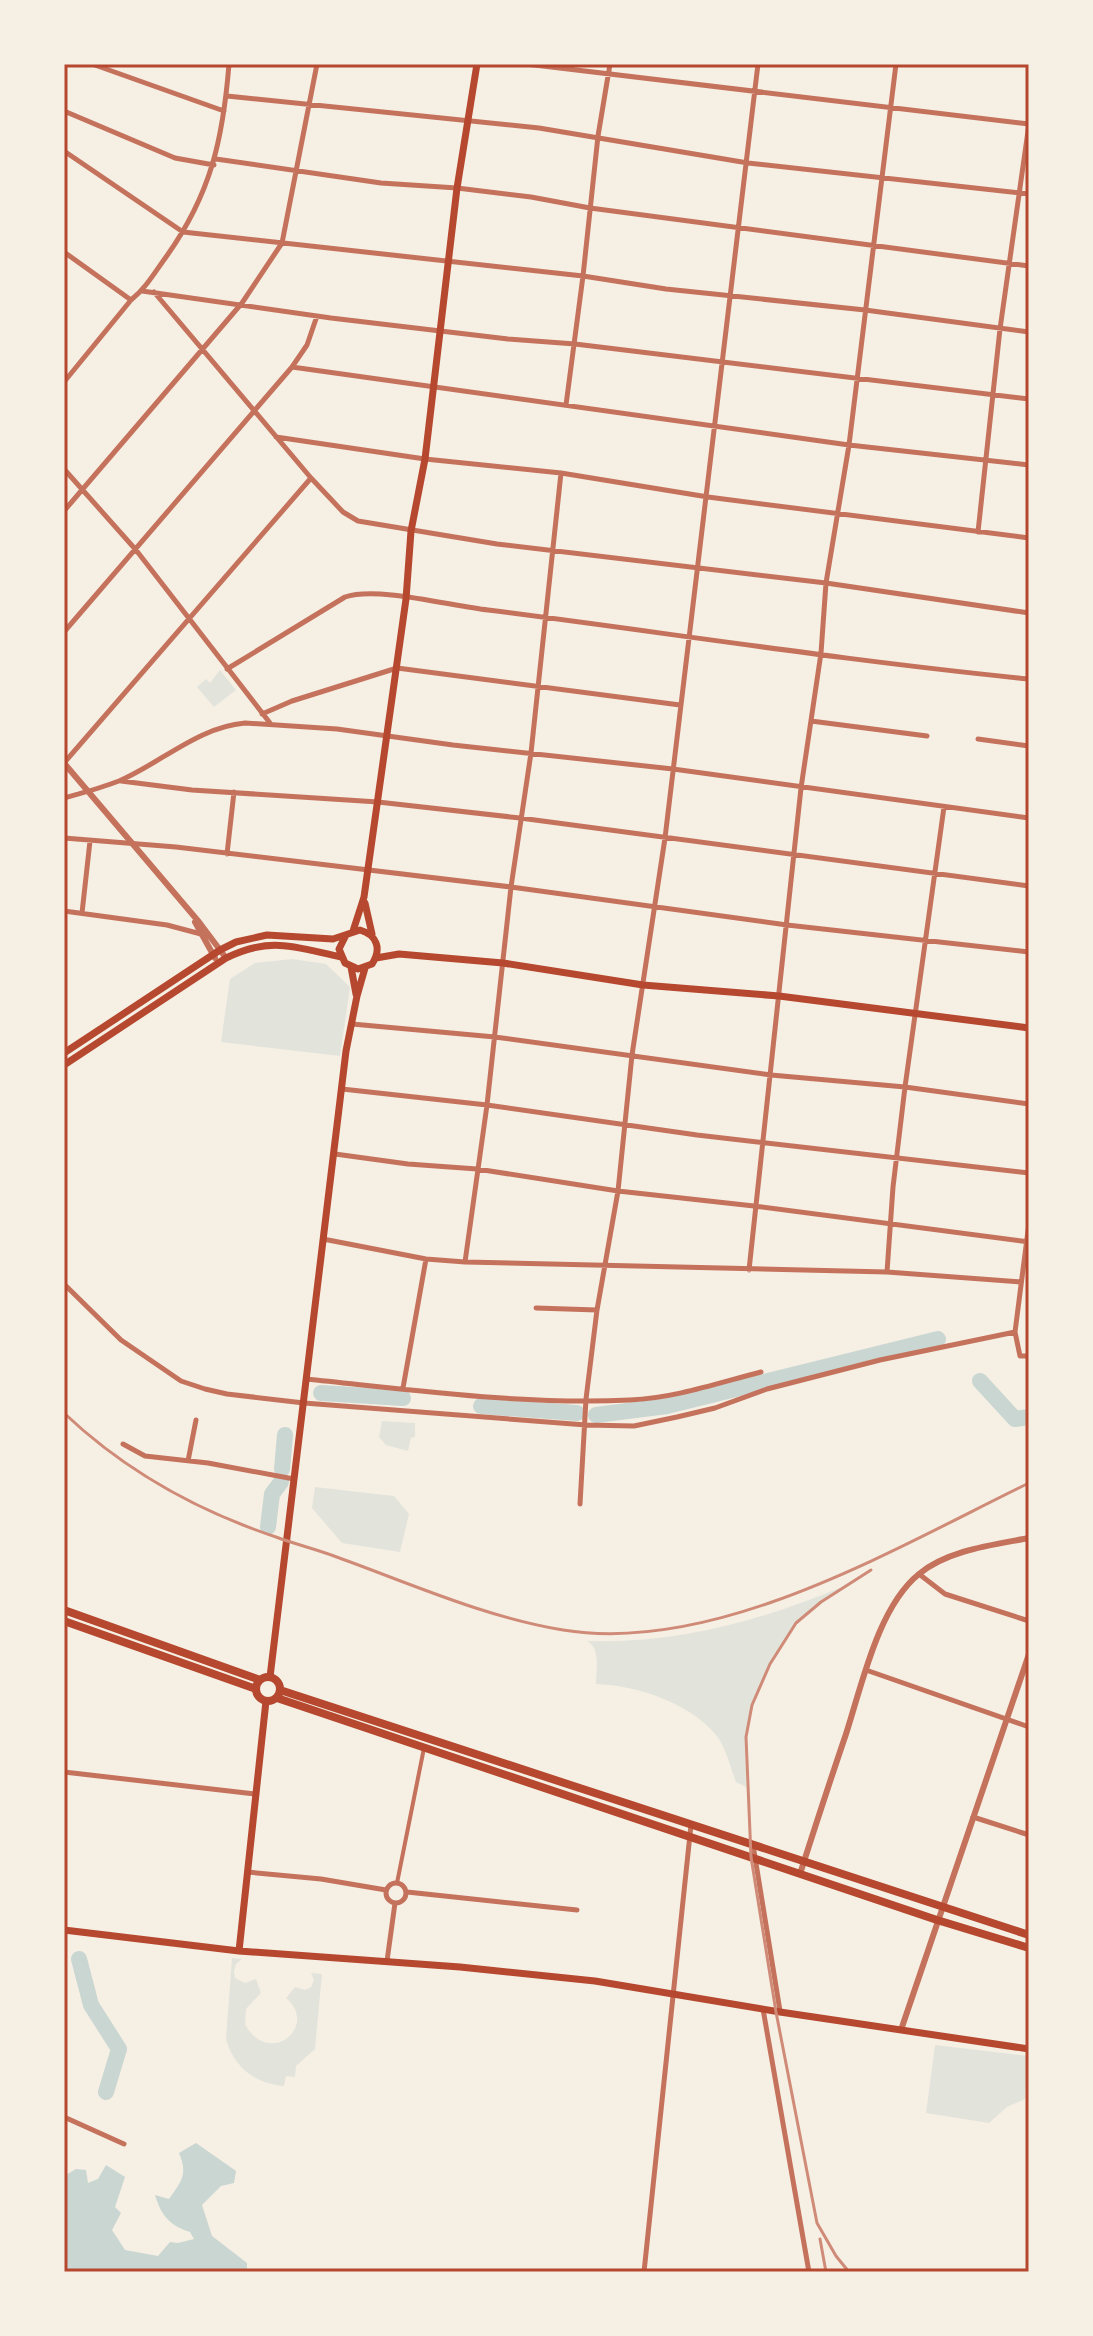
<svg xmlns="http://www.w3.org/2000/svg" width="1093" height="2336" font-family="Spectral,serif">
<rect width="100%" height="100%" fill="#f6efe4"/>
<path fill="#e2e4dc" d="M220,670L236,690L214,707L197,687L206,679L210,683Z
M292,959L326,964L350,987L340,1056L221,1042L230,979L255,963Z
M382,1421L415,1423V1437L411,1438L408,1451L386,1445L379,1437Z
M315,1487L394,1496L409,1514L400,1552L342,1543L312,1508Z
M849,1584C831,1595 814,1606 799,1621C774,1645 749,1703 746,1737C745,1754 746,1771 746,1787L736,1782C730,1767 726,1747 716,1735C690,1703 636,1685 596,1684C596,1670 601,1648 587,1641C680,1644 763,1620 849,1584Z
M232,1958L242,1959L236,1964L234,1972L235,1978L245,1983L256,1979L261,1993L246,2009L245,2024C268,2068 320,2027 286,1998L295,1987L305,1990L311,1987L314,1980L311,1973L322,1974L315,2049L296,2066L295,2077L286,2076L284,2086C256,2084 234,2068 226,2039Z
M935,2045L1029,2056L1025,2099L1007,2107L989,2123L926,2113Z"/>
<path fill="#c9d6d2" d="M196,2143L236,2171L234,2183L221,2186L202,2205L212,2236L247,2263V2272H64V2176L76,2169L86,2170L88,2183L98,2179L106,2165L125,2177L115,2207L121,2213L112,2230L125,2250L158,2256L170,2242L178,2243L194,2239L190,2232C170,2226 161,2215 155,2195L169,2199C182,2181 188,2174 179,2153Z"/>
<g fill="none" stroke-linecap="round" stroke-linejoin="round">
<path stroke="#c9d6d2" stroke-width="16" d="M980,1381L1015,1419L1029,1417
M321,1393L403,1398
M481,1406L577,1413
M596,1415L667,1406L938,1339
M282,1469L285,1435
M268,1527L272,1494L281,1482
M79,1959L91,2005L119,2049L106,2092"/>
<path stroke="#c5725c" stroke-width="4" d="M397,1883L424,1748"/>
<path stroke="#c5725c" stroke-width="5" d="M92,64L224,111
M526,64L1029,124
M227,96L539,128L748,163L1029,194
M64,111L175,158L214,165
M64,151L183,232L583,276L666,289L865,310L1029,332
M216,159L381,183L457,188L531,197L590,208L1029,266
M64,252L131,300
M142,291L331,318L508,339L575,344L1029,399
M154,292L311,478L343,512L358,521L497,544L826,583L1029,613
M292,367L849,445L1029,465
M64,382L131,300C146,288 155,272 166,257C211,194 223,139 229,64
M566,405L583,276L598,136L610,64
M276,437L425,459L561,473L708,497L1029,538
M64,469L136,550L270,723
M64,511L242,303L282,243L317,64
M978,532L1000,329L1029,124
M64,632L292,367L307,345L317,316
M227,669L345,597C377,586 451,606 488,610C668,633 848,661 1029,679
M262,714L292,701L397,668L680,705
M811,721L927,736
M978,739L1029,746
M64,763L311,478
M121,781L192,790L378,802L520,818L1029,886
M64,798C82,793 101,788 119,781C161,763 198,727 245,723L337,729L453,745L673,769L1029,818
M64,838L176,847L511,887L787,925L1029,952
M227,854L234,792
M64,911L167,925L201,934
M82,913L90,841
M352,1024L495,1037L771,1075L905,1087L1029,1104
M342,1089L487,1105L697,1135L1029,1173
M335,1154L408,1164L477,1169L618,1191L754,1206L1029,1242
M1029,1223L1015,1332L1020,1356H1029
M323,1239L426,1259L465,1262L887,1272L1021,1282
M465,1262L487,1105L511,887L531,753L561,473
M749,1270L801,788L821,653L826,583L849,445L896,64
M887,1272L893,1187L905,1087L944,807
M64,1284L121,1340L181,1381L205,1389L227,1394L304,1403L586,1425L634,1426L677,1417L715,1408L767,1389L880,1360L1015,1332
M536,1308L597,1310
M306,1379C414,1390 522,1405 630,1400C675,1398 718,1383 761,1372
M403,1388L426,1259
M123,1444L145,1456L208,1463L294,1479
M188,1461L196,1420
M580,1504L586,1399L597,1310L618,1191L632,1055L665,838L758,64
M919,1574L945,1594L1029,1621
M866,1670L1029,1727
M64,1772L255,1794
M973,1817L1026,1834
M753,1845L780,2011
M247,1872L321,1879L386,1890
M386 1893a10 10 0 1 1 20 0a10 10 0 1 1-20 0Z
M407,1892L577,1910
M387,1961L395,1903
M763,2009L809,2272
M64,2117L124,2144
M644,2272L691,1825"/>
<path stroke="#c5725c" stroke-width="6" d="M64,763L199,922L226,958
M195,922L215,958
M800,1874C815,1827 830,1781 846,1734C862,1685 878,1607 919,1574C948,1550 993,1545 1029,1538
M901,2030L1029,1654"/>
<path stroke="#b5482f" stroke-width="7" d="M365,903L372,934
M353,931L364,897L406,599L411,531L425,459L457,188L477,64
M376,958L399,954L503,963L643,985L779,996L1029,1028
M351,967L356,994
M64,1053L220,950L236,942L267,935L333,939L360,930C377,935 382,949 372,964L358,969L345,963L339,949L346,935
M64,1065L226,958C271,936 294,947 341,957
M270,1677L346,1051L357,996L365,968
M64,1930L239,1951L460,1967L595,1981L780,2012L1029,2049
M239,1951L266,1701"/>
<path stroke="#b5482f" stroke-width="8" d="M64,1610L260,1680
M64,1621L256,1689
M256 1689a12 12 0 1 1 24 0a12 12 0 1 1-24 0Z
M280,1690L1029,1935
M277,1698L937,1920L1029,1948"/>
<path stroke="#cf8b77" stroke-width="3" d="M64,1413C124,1470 198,1511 276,1537C295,1544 315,1549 334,1556C409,1583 484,1617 563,1630C717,1655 895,1548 1029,1483
M820,2239L826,2272
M849,2272L836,2256L817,2223L776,2012L751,1857L746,1737L752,1705L770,1664L796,1623L821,1602L871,1570"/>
</g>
<rect width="1093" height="2336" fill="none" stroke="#f6efe4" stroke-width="132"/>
<rect x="66" y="66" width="961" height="2204" fill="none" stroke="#b5482f" stroke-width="3"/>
</svg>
